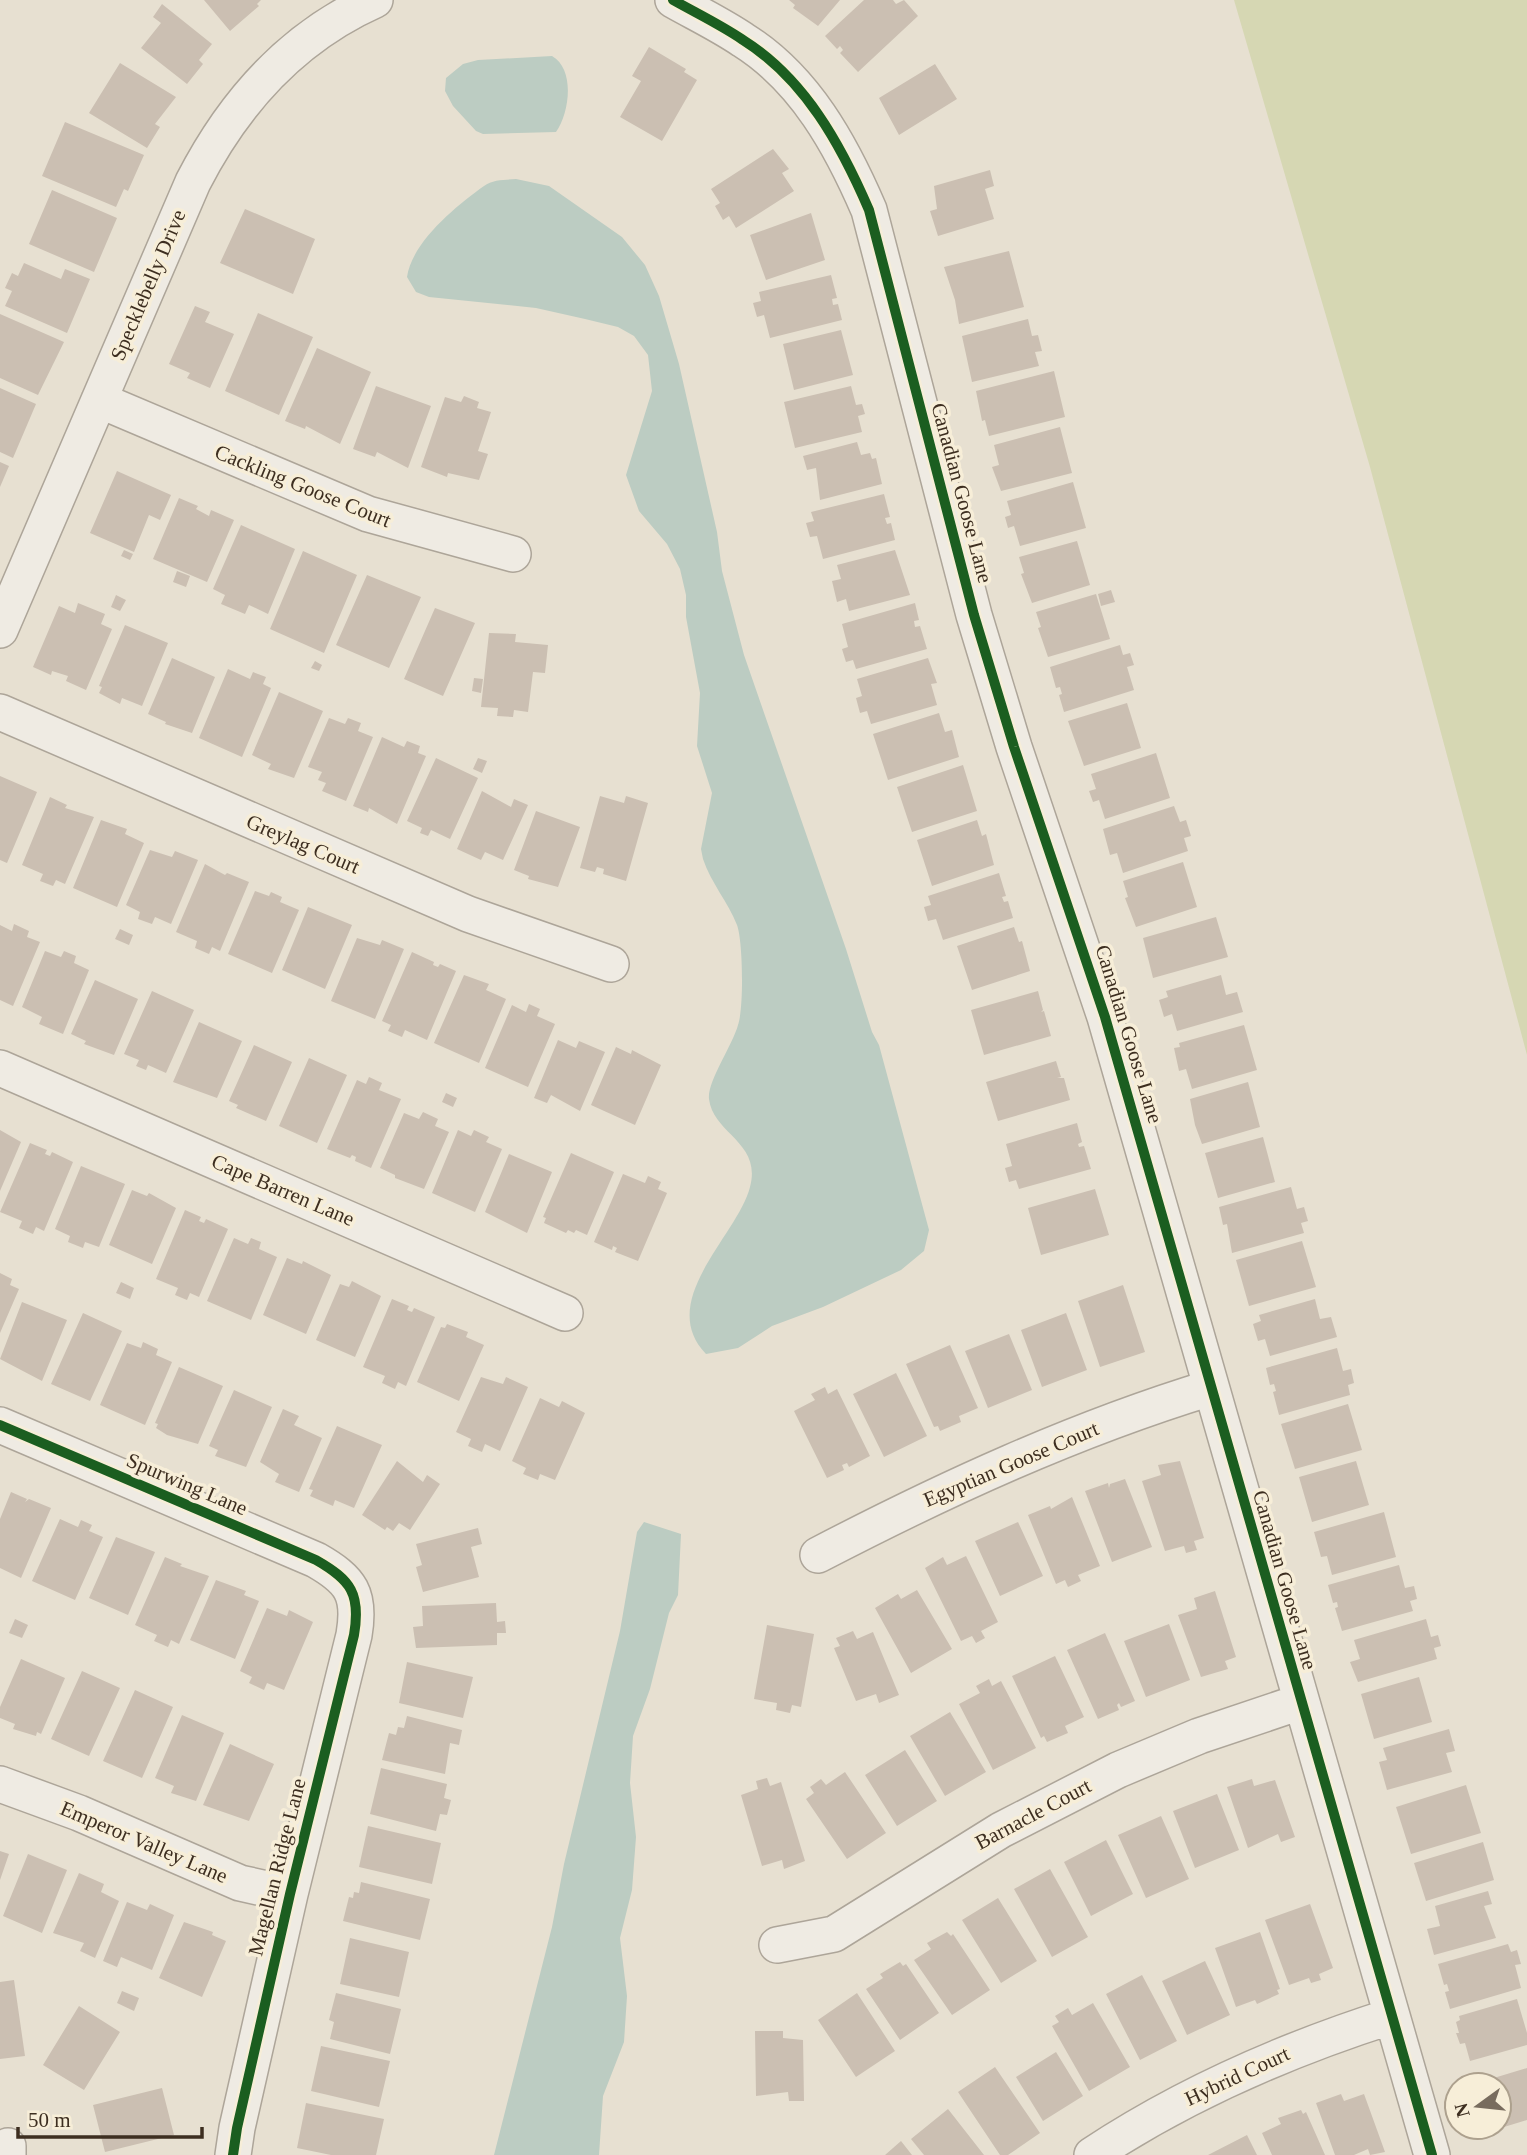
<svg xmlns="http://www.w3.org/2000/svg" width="1527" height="2155" font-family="'Times New Roman',serif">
<rect width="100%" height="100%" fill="#e7e0d1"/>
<path fill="#d6d7b3" d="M1234,0H1527V1055L1370,467Z"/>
<path fill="#bcccc2" d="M552,56C575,69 570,112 556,132L483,134L476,131L453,106L445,91L446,78L463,64L478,60Z
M516,179L549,186L622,237L645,265L659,296L679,364L717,532L722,571L744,655L846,949L872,1032L879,1045L929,1230L924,1251L901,1270L823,1307L772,1326L738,1348L706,1354C655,1301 738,1235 750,1187C762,1142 713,1134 709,1099C707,1082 733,1044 738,1025C744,1008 743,941 737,925C728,902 711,883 703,859L701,849L712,793L697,746L700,693L686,617V595L680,569L667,544L639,511L626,475L652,391L648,355L634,336L618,327L585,319L536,308L429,297L416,292L407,277C412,242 456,206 484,186C493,179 506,180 516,179Z
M644,1522L681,1534L678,1595L669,1613L650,1689L633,1736L630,1783L636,1837L632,1890L620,1938L627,1996L624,2042L603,2096L599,2155H494L552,1927L564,1864L620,1631L637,1532Z"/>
<path fill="#cbbfb2" d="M204,0H261L257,4L259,6L230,31Z
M789,0H840L818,26L793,8L795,5Z
M864,0H893L896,4L904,0L918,16L858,72L840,53L843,50L840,46L837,49L825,36Z
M162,4L212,44L199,60L203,64L187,84L141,48L161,23L153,17Z
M649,47L686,69L684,72L697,80L662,141L620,117L641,81L632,76Z
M120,63L176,97L155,124L160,127L147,148L89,113Z
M935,64L957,99L899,135L879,98Z
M65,122L144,155L128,191L124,189L116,207L42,176Z
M773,149L789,169L782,173L794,191L736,228L729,216L723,220L715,206L720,203L711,189Z
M990,170L994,186L985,189L994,219L938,236L930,211L937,209L934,186Z
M52,190L117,218L94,272L29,244Z
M245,209L315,239L293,294L220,263Z
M811,213L825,260L766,280L750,235Z
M1009,251L1024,307L959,324L955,300L944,267Z
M24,263L61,279L65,269L90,279L67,333L5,306L12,291L5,288L12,273L18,276Z
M831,275L837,298L832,299L833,305L838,304L842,320L770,338L764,315L757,317L753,303L761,301L759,292Z
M195,306L210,312L205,322L234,334L210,388L187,378L190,373L169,364Z
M258,313L313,337L279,415L225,391Z
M0,314L64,342L38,395L0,378Z
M1028,319L1032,336L1038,335L1042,351L1035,352L1039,366L972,382L962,336Z
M841,330L853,375L794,390L783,344Z
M317,348L371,372L340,444L306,426L305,429L285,421Z
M1054,371L1065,417L989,436L985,420L982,421L976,391Z
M376,386L431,406L408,468L377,452L375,457L353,449Z
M851,386L856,405L862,404L865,414L858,416L862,432L795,448L784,402Z
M0,388L36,404L13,458L0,452Z
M464,396L479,402L477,408L491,412L478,451L488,454L479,480L448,473L447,477L421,467L445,397L461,402Z
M1060,427L1072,473L1001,491L992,467L999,465L994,445Z
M857,442L861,455L870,453L872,459L876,458L882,484L820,500L816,468L807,470L803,456Z
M0,462L9,466L0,487Z
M117,471L171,495L160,520L149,515L134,552L90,533Z
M1073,482L1086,528L1020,546L1014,526L1008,528L1005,517L1011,515L1007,501Z
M884,494L890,517L885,518L887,524L891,523L895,540L823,559L817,536L810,537L806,523L814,521L811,512Z
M179,498L198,506L196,509L209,516L211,510L234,520L207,582L153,559Z
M241,525L295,549L268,614L249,605L245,614L221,604L225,595L213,589Z
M1077,541L1090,585L1032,603L1021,574L1024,573L1019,557Z
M124,550L133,554L130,560L121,556Z
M895,550L910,595L849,611L846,599L837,602L832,581L841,579L837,565Z
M303,551L357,575L324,653L270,629Z
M177,571L190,576L186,587L173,582Z
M367,575L421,597L389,668L336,645Z
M1111,590L1115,602L1101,606L1098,594Z
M1096,594L1110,639L1048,657L1038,628L1041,627L1036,612Z
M116,595L126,600L120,611L111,607Z
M78,603L105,614L101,624L112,629L86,690L66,681L68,676L52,671L51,675L33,667L59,606L75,613Z
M915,603L919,620L914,621L915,627L920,626L927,649L856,669L853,660L846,662L842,649L848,647L842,624Z
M435,608L475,623L443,696L404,679Z
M125,625L168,643L142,706L122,698L120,704L99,693L102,687L99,686Z
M489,633L516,634L515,642L548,645L545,673L533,672L528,712L514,710L513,717L497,716L498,708L481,707Z
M1120,645L1123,655L1130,653L1134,665L1127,667L1134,690L1064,712L1059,695L1062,694L1060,687L1056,688L1050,667Z
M172,658L215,677L192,733L165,724L166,722L148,714Z
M928,658L937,683L931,684L937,705L871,724L867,711L860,713L856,698L862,696L857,679Z
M315,661L322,665L319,671L311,668Z
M228,669L250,679L253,672L266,677L263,684L271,688L242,757L199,738Z
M474,678L483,679L481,693L472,691Z
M279,692L323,711L294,778L268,769L271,764L252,755Z
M1127,703L1141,748L1084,766L1068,721Z
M939,713L945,732L952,730L959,757L888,780L873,734Z
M329,718L345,724L348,718L361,723L358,731L373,737L346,801L322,791L326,783L318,780L322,772L308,767Z
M382,737L404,747L407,741L420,746L418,753L426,756L397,824L369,808L368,812L353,806Z
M1156,753L1170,798L1105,819L1099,800L1093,802L1089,791L1096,789L1091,774Z
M436,758L478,778L450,839L431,830L428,836L420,833L422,828L407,821Z
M478,758L487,761L482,773L473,769Z
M963,765L977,811L912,832L897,787Z
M0,776L37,792L7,863L0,860Z
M482,791L511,807L514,799L528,805L503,860L485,852L481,860L457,849Z
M600,796L624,803L626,796L648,803L626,881L603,874L604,869L597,867L595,872L580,868Z
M50,797L67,805L65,808L94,817L65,884L56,880L53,886L40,881L43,874L22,865Z
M1174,806L1180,822L1186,820L1191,836L1184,838L1188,851L1123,873L1117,853L1110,855L1103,829Z
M536,811L580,827L558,887L528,879L529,876L514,870Z
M101,820L127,829L125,834L144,843L117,907L73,888Z
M977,820L982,836L986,834L994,865L932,886L917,840Z
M150,850L172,857L175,851L198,860L171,924L155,917L152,924L138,919L140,912L126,905Z
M1183,862L1197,907L1136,927L1125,898L1128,897L1123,881Z
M205,864L225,875L227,873L249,882L220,951L212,947L209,954L195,948L197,941L176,932Z
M999,873L1006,896L1002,897L1004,902L1008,901L1013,918L943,940L936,919L928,921L924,907L931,905L928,896Z
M255,891L269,896L271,892L282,897L280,902L299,910L272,973L228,954Z
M308,907L352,925L325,989L282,970Z
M1216,917L1228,957L1153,978L1143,938Z
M14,924L29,931L27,937L40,942L13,1006L0,1000V925L12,931Z
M1014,927L1019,942L1022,941L1030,971L972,990L957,946Z
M120,929L133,935L129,945L115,939Z
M357,938L380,945L382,940L404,949L375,1019L331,1001Z
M45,951L61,957L64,951L76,956L74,963L89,970L63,1034L39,1024L42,1017L22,1007Z
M412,952L434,962L433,965L438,967L440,964L456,971L427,1040L405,1030L402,1037L388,1031L391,1025L382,1021Z
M464,975L489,984L486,990L506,999L479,1063L434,1043Z
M1221,975L1226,995L1237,992L1243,1012L1177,1031L1172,1014L1164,1017L1159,1000L1168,997L1166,991Z
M95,980L138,999L114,1055L84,1044L86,1041L71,1034Z
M152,991L194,1010L166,1073L148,1065L146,1070L136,1066L139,1060L124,1054Z
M1038,991L1043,1010L1041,1012L1044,1011L1051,1036L984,1055L971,1010Z
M529,1004L540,1009L537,1016L555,1024L528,1087L485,1068L512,1005L526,1012Z
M199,1022L242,1041L217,1098L173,1082Z
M1244,1025L1257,1070L1192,1089L1186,1069L1179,1071L1174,1048L1180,1047L1179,1043Z
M558,1040L576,1048L579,1041L605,1052L580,1111L551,1095L547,1103L534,1098Z
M254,1045L292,1062L266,1121L236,1108L238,1105L229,1101Z
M616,1047L631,1054L632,1050L661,1065L635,1125L591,1105Z
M309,1058L347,1075L317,1143L279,1126Z
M1056,1061L1061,1077L1057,1078H1064L1070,1100L998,1121L986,1082Z
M369,1077L382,1083L379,1090L401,1099L371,1168L355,1161L356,1157L352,1155L350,1158L327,1149L357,1080L366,1084Z
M1248,1082L1260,1127L1202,1144L1195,1125L1190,1099Z
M446,1093L457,1098L453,1107L442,1102Z
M423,1112L438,1119L435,1126L449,1132L424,1189L395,1178V1175L380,1168L404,1113L419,1119Z
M1077,1123L1082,1142L1078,1144L1079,1147L1084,1146L1091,1169L1019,1189L1016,1180L1009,1182L1005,1168L1012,1166L1006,1144Z
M0,1130L21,1142L0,1191Z
M458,1130L471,1136L474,1130L489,1137L486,1142L502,1149L475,1212L432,1193Z
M1263,1137L1275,1182L1218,1198L1205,1153Z
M30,1143L47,1150L45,1154L50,1156L52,1152L73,1162L44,1231L36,1227L33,1234L19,1228L22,1221L0,1212Z
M571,1153L614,1172L587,1235L576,1230L574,1233L568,1230L566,1233L544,1223L546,1218L543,1217Z
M509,1154L552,1172L527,1233L485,1212Z
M81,1166L125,1184L99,1247L85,1242L83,1248L68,1242L70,1236L55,1229Z
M623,1174L645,1183L648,1176L661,1182L658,1189L667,1193L638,1261L615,1252L617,1248L613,1246L612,1250L594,1242Z
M1291,1187L1297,1209L1304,1207L1308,1221L1301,1223L1304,1233L1232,1253L1227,1224L1223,1225L1219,1207Z
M1095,1189L1109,1235L1041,1255L1028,1208Z
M132,1190L147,1196L149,1193L176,1208L152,1264L109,1245Z
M185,1210L201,1217L199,1221L204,1223L206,1219L228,1229L199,1297L190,1293L187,1300L175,1295L178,1288L156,1279Z
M234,1238L248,1244L251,1238L261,1242L259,1249L277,1257L251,1320L207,1301Z
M1302,1241L1316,1287L1249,1306L1236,1260Z
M287,1258L302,1264L303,1261L331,1275L306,1334L263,1315Z
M0,1273L12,1279L10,1285L19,1289L0,1333Z
M352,1281L381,1296L355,1357L316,1340L340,1284L349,1287Z
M121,1282L134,1288L130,1299L116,1293Z
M1123,1285L1145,1352L1100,1367L1078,1301Z
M392,1299L409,1306L407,1310L412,1312L414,1308L435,1317L406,1386L398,1382L395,1389L382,1383L385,1376L363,1367Z
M1315,1299L1320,1319L1331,1317L1337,1337L1270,1356L1265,1339L1258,1341L1253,1324L1261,1321L1259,1315Z
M22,1302L67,1320L42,1381L0,1359Z
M83,1313L122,1331L90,1401L51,1384Z
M1066,1313L1087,1370L1042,1387L1021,1330Z
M447,1324L468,1332L466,1337L484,1345L459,1401L417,1382L441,1327L445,1328Z
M1009,1334L1032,1390L988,1408L965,1351Z
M143,1342L158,1349L156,1355L172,1362L145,1425L100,1405L127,1343L141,1348Z
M950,1345L978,1408L959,1416L961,1422L940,1431L938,1426L934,1427L906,1364Z
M1337,1348L1343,1371L1351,1369L1354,1383L1348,1385L1350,1395L1279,1415L1273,1392L1276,1391L1274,1384L1270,1385L1266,1368Z
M179,1367L223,1386L198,1444L167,1435L156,1428L158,1424L155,1423Z
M896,1373L927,1436L884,1457L853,1394Z
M481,1377L503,1384L506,1377L528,1387L500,1451L485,1444L482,1452L468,1446L471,1439L456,1432Z
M825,1387L828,1394L837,1389L870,1456L849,1467L847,1463L842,1465L844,1470L827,1478L794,1411L815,1400L811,1394Z
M234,1390L272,1407L246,1467L215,1456L218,1450L209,1446Z
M540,1398L559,1407L562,1401L585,1413L555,1480L540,1474L538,1480L523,1474L526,1468L512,1461Z
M1348,1404L1362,1450L1295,1469L1281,1424Z
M283,1409L299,1416L294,1425L322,1438L299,1492L275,1482L279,1474L260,1462Z
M337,1426L382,1445L354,1508L335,1500L333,1506L310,1496L313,1490L309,1489Z
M397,1461L423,1482L427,1475L440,1484L410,1530L399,1523L393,1531L387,1527L385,1530L362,1515Z
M1180,1461L1204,1538L1194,1541L1197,1550L1186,1553L1184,1546L1165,1551L1142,1481L1161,1475L1158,1465Z
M1356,1461L1369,1505L1312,1522L1299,1477Z
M1125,1479L1152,1547L1112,1562L1085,1491L1108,1483L1109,1488L1110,1484Z
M11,1492L27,1499L25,1502L29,1499L51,1508L21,1578L0,1568V1519Z
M1072,1497L1100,1566L1078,1575L1081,1581L1068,1587L1065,1580L1056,1584L1028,1515L1050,1506L1051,1509Z
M1384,1512L1396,1557L1332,1575L1327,1556L1321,1557L1314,1532Z
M60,1519L78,1527L81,1520L92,1525L89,1531L103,1537L75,1600L32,1581Z
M1018,1522L1043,1576L1000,1596L975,1541Z
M478,1528L482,1544L471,1547L479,1577L423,1592L416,1567L422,1565L416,1544Z
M116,1537L155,1552L128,1615L89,1598Z
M966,1556L998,1622L981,1631L985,1638L976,1643L972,1636L961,1641L925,1568L943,1557L947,1565Z
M165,1557L182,1564L180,1566L209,1576L179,1644L171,1640L168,1647L154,1641L157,1635L135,1625Z
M1399,1565L1405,1588L1414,1586L1417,1599L1410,1601L1413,1611L1342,1631L1335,1608L1338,1607L1337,1602L1333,1603L1328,1585Z
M216,1580L246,1591L244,1595L259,1601L235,1659L190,1640Z
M917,1590L952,1649L911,1673L875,1608L898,1594L901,1599Z
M1215,1591L1236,1657L1225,1661L1228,1669L1201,1677L1178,1615L1197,1609L1194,1598Z
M496,1603L497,1622L505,1621L506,1633H497V1645L416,1648L413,1627L423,1626L422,1606Z
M267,1608L287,1616L289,1610L313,1622L284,1690L267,1683L264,1690L249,1683L252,1677L240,1671Z
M15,1619L28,1625L22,1638L9,1633Z
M1426,1619L1431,1637L1438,1635L1441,1646L1434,1648L1437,1659L1358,1682L1350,1662L1360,1659L1354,1640Z
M1169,1624L1190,1680L1146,1697L1124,1641Z
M767,1625L814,1634L801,1707L792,1705L790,1713L776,1710L777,1703L754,1699Z
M853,1631L857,1639L873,1632L899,1695L879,1703L876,1694L856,1701L834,1648L840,1646L836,1638Z
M1105,1633L1135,1701L1121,1707L1119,1703L1117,1705L1119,1710L1098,1719L1067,1650Z
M1055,1656L1084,1717L1065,1726L1068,1733L1047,1742L1044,1736L1041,1738L1012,1676Z
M21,1659L65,1678L41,1734L37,1732L36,1736L13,1729L15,1724L0,1718V1707Z
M407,1662L473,1677L463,1718L399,1703Z
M82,1671L120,1688L89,1756L51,1739Z
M1419,1677L1432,1722L1374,1739L1361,1694Z
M989,1679L992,1686L1001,1681L1036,1748L993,1770L959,1704L980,1693L976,1686Z
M135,1690L173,1707L142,1778L103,1761Z
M950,1712L986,1772L945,1796L910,1736Z
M182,1715L224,1733L196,1801L171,1793L174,1786L155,1778Z
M407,1716L462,1730L459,1745L450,1743L445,1774L382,1760L389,1733L396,1735L398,1727L404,1728Z
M1449,1729L1455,1751L1446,1753L1452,1772L1387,1790L1379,1762L1387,1760L1383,1748Z
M230,1744L274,1764L249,1821L203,1805Z
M905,1750L937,1801L897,1826L865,1775Z
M381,1768L447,1784L444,1798L451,1800L447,1815L440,1814L436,1831L370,1814Z
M845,1772L886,1833L847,1859L806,1799L814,1793L810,1787L821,1779L826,1785Z
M767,1778L770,1786L781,1782L805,1861L784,1869L782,1860L762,1866L741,1795L758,1789L756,1781Z
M1252,1779L1254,1786L1275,1780L1295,1837L1281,1842L1278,1834L1248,1848L1227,1787Z
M1466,1785L1481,1833L1411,1854L1396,1807Z
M1217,1794L1239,1850L1195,1868L1173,1811Z
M1161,1816L1189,1879L1146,1898L1118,1835Z
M368,1826L441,1843L432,1884L359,1867Z
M1106,1840L1133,1894L1091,1916L1064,1862Z
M1483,1842L1494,1880L1426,1901L1414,1863Z
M0,1851L9,1854L0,1880Z
M28,1854L67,1870L42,1933L3,1916Z
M1050,1869L1088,1937L1052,1957L1014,1889Z
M79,1873L104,1884L101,1892L119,1901L95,1958L80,1951L84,1943L53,1933Z
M361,1882L430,1899L420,1940L343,1921L349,1897L353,1898L354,1892L359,1893Z
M1488,1891L1492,1904L1484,1906L1496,1938L1434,1955L1427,1929L1440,1926L1435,1906Z
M998,1898L1037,1961L1001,1983L962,1920Z
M127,1902L147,1910L150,1904L174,1915L152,1970L121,1957L117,1967L103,1961Z
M1310,1904L1333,1968L1319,1974L1321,1980L1311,1983L1309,1978L1289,1985L1265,1920Z
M184,1922L213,1932L212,1935L226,1941L202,1997L159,1978Z
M947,1932L951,1936L953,1934L990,1990L952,2015L914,1960L931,1949L927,1943Z
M1260,1932L1280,1989L1277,1990L1279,1994L1257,2004L1255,2000L1236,2007L1215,1948Z
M350,1938L409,1952L399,1997L340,1984Z
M1508,1944L1511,1952L1517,1950L1521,1964L1515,1965L1521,1988L1450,2009L1445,1992L1449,1991L1447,1984L1444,1985L1438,1964Z
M1205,1961L1230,2015L1187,2035L1162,1981Z
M900,1962L903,1966L906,1964L939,2013L900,2040L866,1989L883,1978L880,1974Z
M1142,1975L1177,2041L1140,2060L1106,1994Z
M14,1980L25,2056L0,2059V1982Z
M122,1991L139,1998L134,2011L117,2003Z
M336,1993L401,2009L390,2054L330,2039L334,2022L329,2020Z
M857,1993L895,2051L856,2077L818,2020Z
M1517,1999L1527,2033V2045L1470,2061L1465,2043L1460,2044L1456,2033H1459L1456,2022L1460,2020L1459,2016Z
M1093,2003L1130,2067L1089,2091L1052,2026L1059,2022L1055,2016L1068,2008L1072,2015Z
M79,2006L120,2032L84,2090L43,2065Z
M755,2031H783V2038L803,2040L804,2101H789L788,2092L756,2096Z
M321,2046L390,2061L379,2107L311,2091Z
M1056,2052L1083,2096L1043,2121L1016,2077Z
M995,2067L1040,2133L1008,2155H1000L958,2092Z
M1527,2068V2120L1491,2131L1489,2127H1499V2085L1474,2084Z
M162,2088L174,2135L105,2152L93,2105Z
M1341,2094L1344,2101L1364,2094L1385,2152L1370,2155L1368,2149L1354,2155H1335L1316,2103Z
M306,2103L384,2119L376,2155H331L297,2148Z
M948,2109L984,2155H924L911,2139Z
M1301,2110L1303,2114L1306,2112L1325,2155H1272L1262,2133L1281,2124L1278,2118Z
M1247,2135L1257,2155H1208Z
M901,2141L912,2155H885Z"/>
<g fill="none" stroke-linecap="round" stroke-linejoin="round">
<g stroke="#ada599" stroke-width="38">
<path id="minor" d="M673,0C696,13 721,25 743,40C805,79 841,145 869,210L974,615L1014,747L1105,1017L1432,2155
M99,400L368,514L513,554
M0,630L193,182C234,102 292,37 375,0
M0,712L468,914L611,964
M0,1068L565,1313
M0,1425L316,1560C351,1580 361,1594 354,1635L290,1894L237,2128L233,2155
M818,1555C945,1489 1073,1430 1210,1388
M0,1784L79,1813L240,1883L290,1894
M777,1945L834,1934L1001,1830L1118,1770L1199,1736L1300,1702
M8,2155V2146
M1092,2155C1186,2093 1285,2050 1392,2016"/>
</g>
<use href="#minor" stroke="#efebe3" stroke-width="35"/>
<g stroke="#f7eed8" stroke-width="15">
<path id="cycleway" d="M673,0C696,13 721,25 743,40C805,79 841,145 869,210L974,615L1014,747L1105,1017L1432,2155
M0,1425L316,1560C351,1580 361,1594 354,1635L290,1894L237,2128L233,2155"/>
</g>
<use href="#cycleway" stroke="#1b5e20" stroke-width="10"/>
</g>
<g text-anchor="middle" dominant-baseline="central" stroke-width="7" stroke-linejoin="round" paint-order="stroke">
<g font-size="21" fill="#3d2e20" stroke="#f7eed8">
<text transform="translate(148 285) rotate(-67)">Specklebelly Drive</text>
<text transform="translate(303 486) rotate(22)">Cackling Goose Court</text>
<text transform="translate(962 493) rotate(75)">Canadian Goose Lane</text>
<text transform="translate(303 844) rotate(23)">Greylag Court</text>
<text transform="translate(1129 1034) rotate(73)">Canadian Goose Lane</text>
<text transform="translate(283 1190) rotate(23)">Cape Barren Lane</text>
<text transform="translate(1011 1464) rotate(-23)">Egyptian Goose Court</text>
<text transform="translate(187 1484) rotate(23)">Spurwing Lane</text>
<text transform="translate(1285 1580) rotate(74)">Canadian Goose Lane</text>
<text transform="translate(1033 1814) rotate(-28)">Barnacle Court</text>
<text transform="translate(144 1842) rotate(23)">Emperor Valley Lane</text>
<text transform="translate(277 1867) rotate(-76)">Magellan Ridge Lane</text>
<text transform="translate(1237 2076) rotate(-25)">Hybrid Court</text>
</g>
</g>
<g transform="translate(1478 2106) rotate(255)"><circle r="33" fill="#f7eed8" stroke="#ada18e" stroke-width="2"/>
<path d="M0-5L12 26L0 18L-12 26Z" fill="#786c5e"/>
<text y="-10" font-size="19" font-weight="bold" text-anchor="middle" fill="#3d2e20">N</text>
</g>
<path d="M18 2127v10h184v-10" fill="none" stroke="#3d2e20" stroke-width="3.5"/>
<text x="28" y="2127" font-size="21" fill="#3d2e20" stroke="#f7eed8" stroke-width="5" paint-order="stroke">50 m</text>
</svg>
